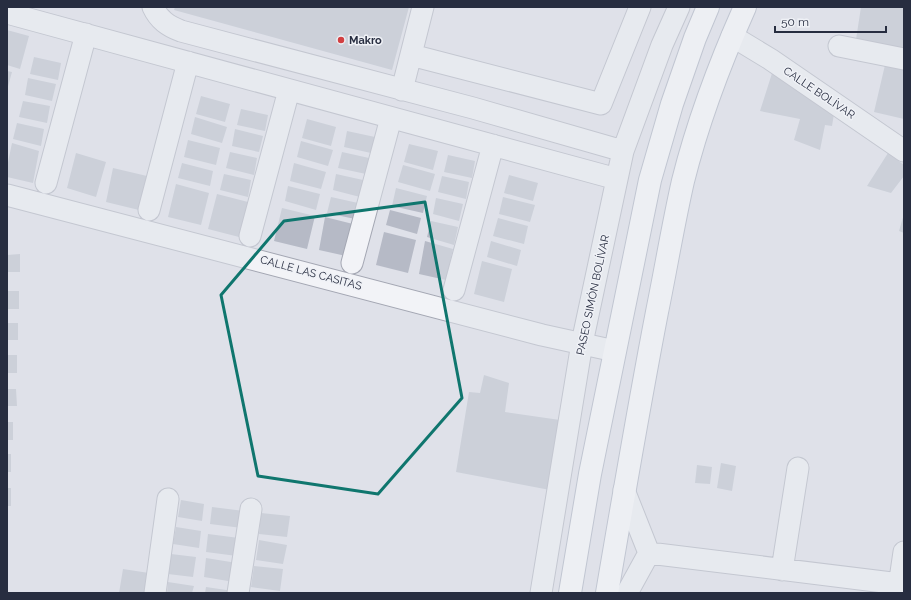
<svg xmlns="http://www.w3.org/2000/svg" width="911" height="600" font-family="Raleway,sans-serif">
<rect width="100%" height="100%" fill="#dfe1e9"/>
<path fill="#b6bac6" d="M175,7H409L392,70L174,10Z
M861,7H904V55L855,46Z
M7,30L29,36L20,69L7,65Z
M34,57L61,63L58,80L30,74Z
M885,65L904,69V119L874,112Z
M774,67L835,108L832,126L825,125L820,150L794,140L800,119L760,111Z
M7,71L12,72L7,90Z
M28,78L56,84L52,101L25,95Z
M201,96L230,104L225,122L196,114Z
M23,101L50,106L47,123L19,117Z
M241,109L268,115L265,131L237,125Z
M195,117L227,127L222,143L191,134Z
M307,119L336,127L331,146L302,138Z
M17,123L44,129L41,146L13,139Z
M235,129L263,136L259,152L232,146Z
M347,131L375,137L371,153L344,147Z
M188,140L220,148L216,165L184,157Z
M301,141L333,150L328,166L297,157Z
M12,143L39,151L33,183L7,177V167Z
M409,144L438,151L433,170L404,162Z
M230,152L257,158L254,175L226,168Z
M342,152L369,158L366,174L338,168Z
M76,153L106,162L96,197L67,188Z
M888,153L904,165V176L891,193L867,186Z
M448,155L475,161L472,178L444,172Z
M182,163L213,171L210,186L178,178Z
M294,163L326,172L321,189L290,181Z
M403,165L435,174L430,191L398,182Z
M113,168L147,176L139,210L106,202Z
M224,174L251,180L248,197L220,190Z
M336,174L363,180L360,197L333,190Z
M509,175L538,183L533,201L504,193Z
M442,176L469,182L466,199L438,192Z
M176,184L209,193L201,225L168,217Z
M288,186L320,194L316,210L285,201Z
M396,188L427,196L423,213L392,206Z
M217,194L248,202L239,237L208,229Z
M331,197L358,203L355,219L327,213Z
M503,197L535,205L530,222L499,214Z
M436,198L463,204L459,221L433,214Z
M282,208L315,216L307,249L274,241Z
M390,210L421,218L417,234L386,225Z
M904,214V233L899,231Z
M325,217L353,224L346,256L319,250Z
M498,218L528,226L524,244L493,236Z
M431,221L458,227L454,245L427,237Z
M384,232L416,240L408,273L376,265Z
M425,241L453,249L446,280L419,274Z
M491,241L521,250L517,266L487,257Z
M20,254V272H7V255Z
M482,261L512,269L504,302L474,294Z
M7,291H19V309H7Z
M7,323H18V340H7Z
M7,355H17V373H7Z
M484,375L509,383L505,412L560,420L550,490L456,472L469,392L480,393Z
M7,389H16L17,406H7Z
M7,422H13V440H7Z
M7,454H11V472H7Z
M721,463L736,466L732,491L717,488Z
M697,465L712,467L710,484L695,483Z
M7,488H11V506H7Z
M181,500L204,504L202,521L178,517Z
M212,507L244,511L242,528L210,524Z
M261,513L290,516L287,537L259,534Z
M176,527L201,531L199,548L173,544Z
M208,534L239,538L237,556L206,552Z
M259,540L287,545L283,564L256,560Z
M171,554L196,557L193,577L168,574Z
M206,558L237,563L234,582L204,577Z
M254,566L283,569L280,591L251,587Z
M123,569L149,573L146,593H119Z
M168,582L194,586L192,593H167Z
M206,587L233,591V593H205Z"/>
<g fill="none" stroke-linecap="round" stroke-linejoin="round">
<g stroke="#a4a7b3" stroke-width="23">
<path id="minor" d="M153,7C159,20 168,26 181,31L473,108L623,151
M7,13L617,179
M732,36L770,59L904,151
M839,46L904,59
M411,55L601,104L640,7
M402,90L423,7
M46,183L86,34
M7,195L542,335L615,351
M149,210L188,62
M250,236L289,90
M352,263L391,118
M454,290L493,145
M624,490L649,553
M649,553L900,584
M782,570L798,468
M155,593L168,499
M238,593L251,509
M541,593L582,343L623,151L662,45L679,7
M627,593L649,553
M898,593L904,552"/>
</g>
<g stroke="#9ea4b5" stroke-width="24">
<path id="major" d="M570,593L590,474L650,180L672,104L695,38L708,7
M607,593C623,499 639,405 657,312C666,268 673,225 683,181C698,121 720,63 745,7"/>
</g>
<use href="#minor" stroke="#f2f3f7" stroke-width="21"/>
<use href="#major" stroke="#fff" stroke-width="22"/>
</g>
<path d="M0 0H911V600H0ZM425,202L462,398L378,494L258,476L221,295L284,221Z" fill="#dfe1e9" fill-opacity=".55" fill-rule="evenodd"/>
<path fill="none" stroke="#0f766e" stroke-width="3" stroke-linejoin="round" d="M425,202L462,398L378,494L258,476L221,295L284,221Z"/>
<circle fill="#d23f41" stroke="#eff1f6" stroke-width="1.5" cx="341" cy="40" r="4"/>
<g text-anchor="middle" dominant-baseline="central" stroke-width="3" stroke-linejoin="round" paint-order="stroke">
<g font-size="11" font-weight="bold" fill="#272d40" stroke="#eff1f6" text-anchor="start">
<text x="349" y="40">Makro</text>
</g>
<g font-size="11" fill="#272d40" stroke="#eff1f6">
<text transform="translate(819 93) rotate(34)">CALLE BOLÍVAR</text>
<text transform="translate(311 273) rotate(15)">CALLE LAS CASITAS</text>
<text transform="translate(593 295) rotate(-78)">PASEO SIMÓN BOLÍVAR</text>
</g>
</g>
<rect width="911" height="600" fill="none" stroke="#272d40" stroke-width="16"/>
<path d="M775 26v6h111v-6" fill="none" stroke="#272d40" stroke-width="2"/>
<text x="781" y="26" font-size="12" fill="#272d40" stroke="#eff1f6" stroke-width="3" paint-order="stroke">50 m</text>
</svg>
